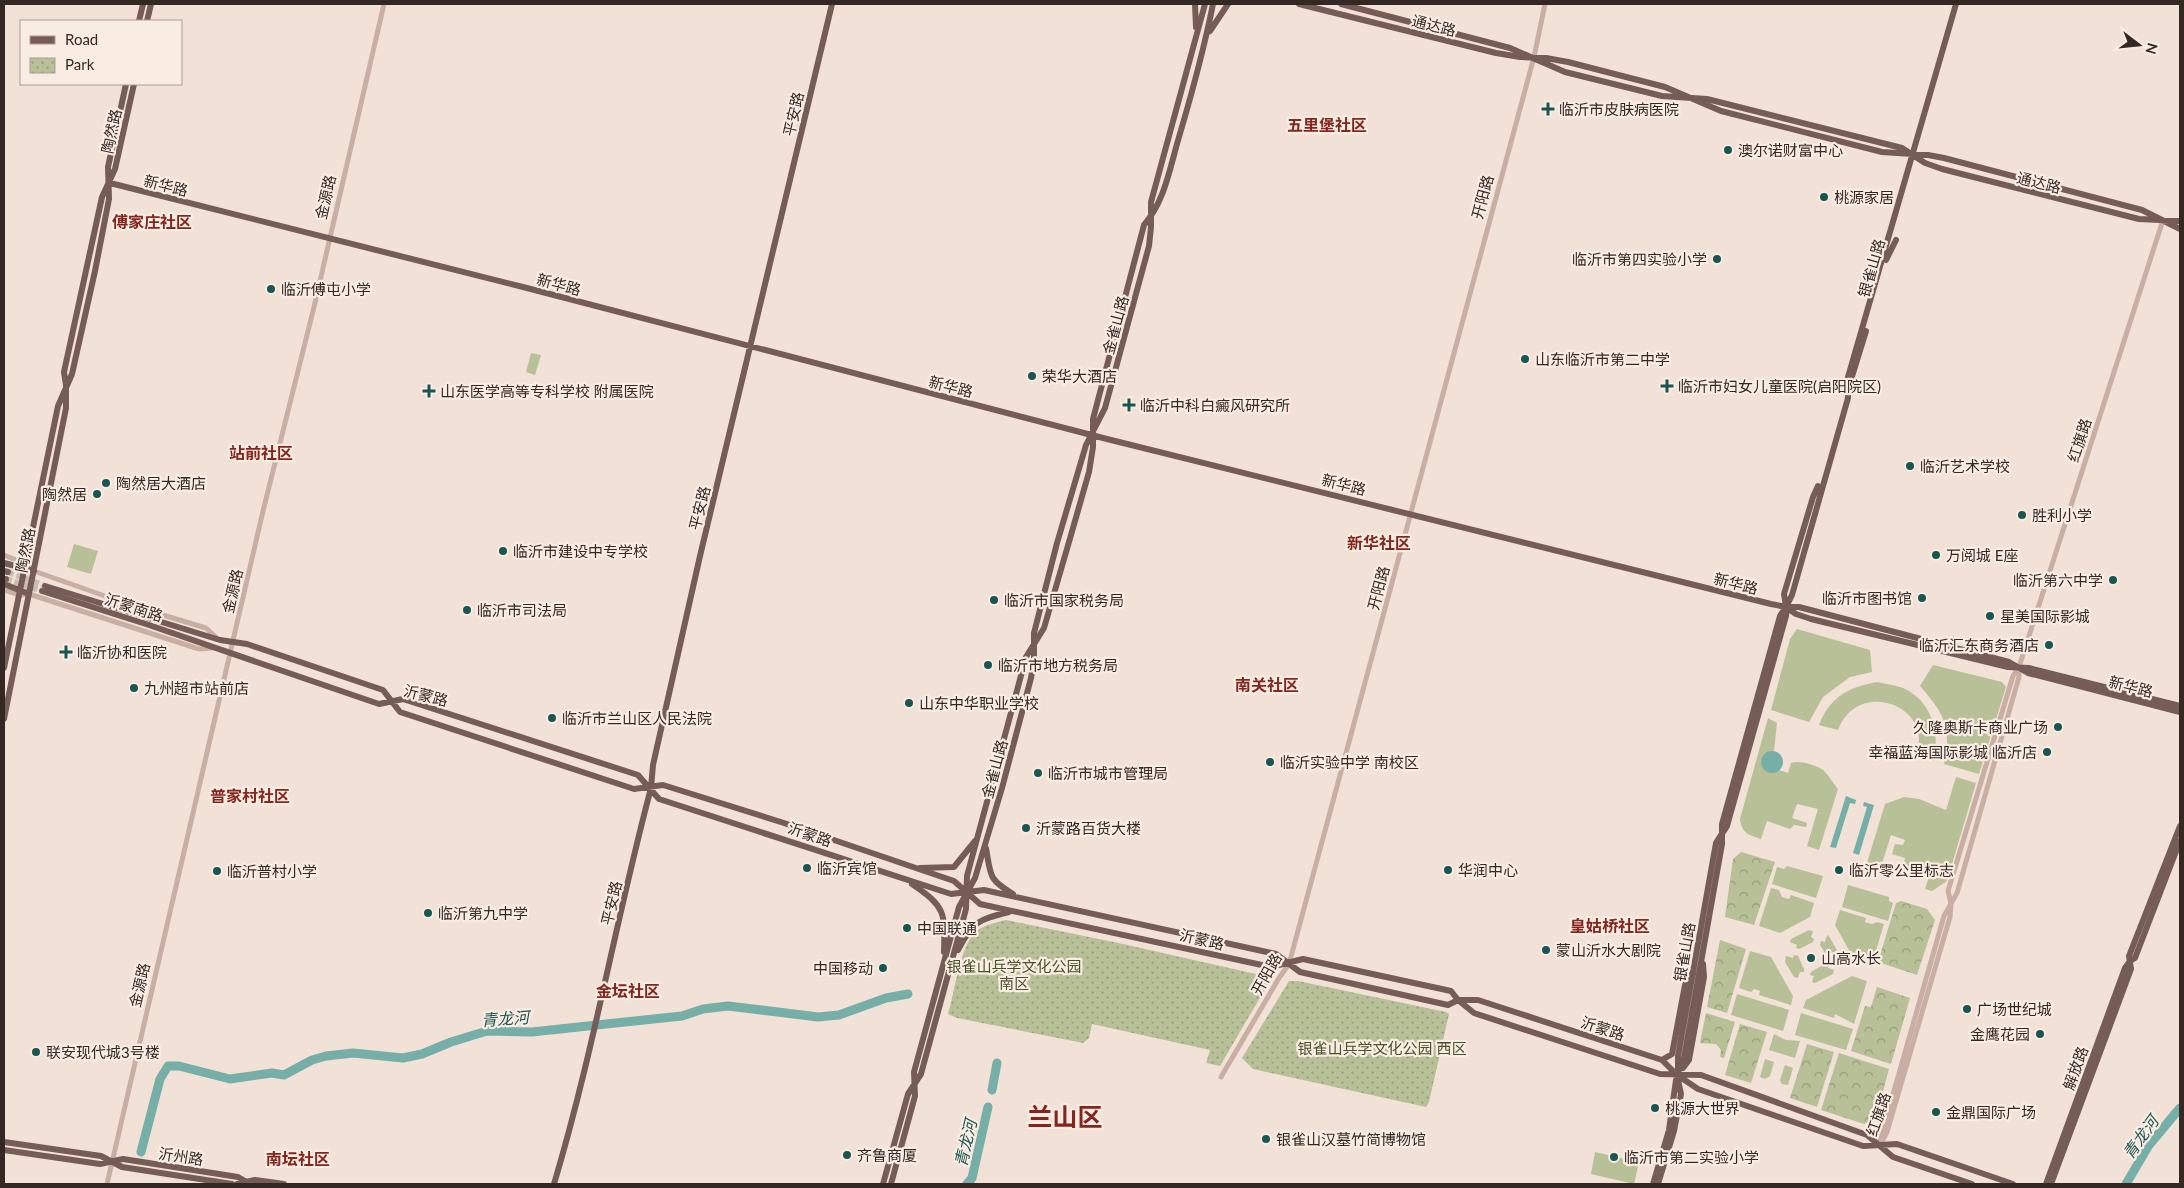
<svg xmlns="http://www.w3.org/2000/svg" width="2184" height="1188" font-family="Lato,'Noto Sans SC',sans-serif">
<defs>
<pattern id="forest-crowns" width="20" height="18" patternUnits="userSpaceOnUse" patternTransform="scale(1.25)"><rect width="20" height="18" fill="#b8c097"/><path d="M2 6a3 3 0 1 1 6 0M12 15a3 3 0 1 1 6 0" fill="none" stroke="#969c7b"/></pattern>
<pattern id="park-dots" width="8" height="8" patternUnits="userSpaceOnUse" patternTransform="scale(1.25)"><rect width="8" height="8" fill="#b8c097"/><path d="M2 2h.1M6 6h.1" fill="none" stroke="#969c7b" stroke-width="1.8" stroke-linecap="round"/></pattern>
</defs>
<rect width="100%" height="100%" fill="#f1e1d7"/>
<path fill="#b8c097" d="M531,353L541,355L535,375L526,372Z
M74,544L98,551L91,574L67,567Z
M1797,629L1870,650L1872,672L1850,677L1823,697L1809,722L1771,710L1790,639Z
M1933,665L2002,682L2006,687L1979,774L1944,764C1952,728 1944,713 1920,686Z
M1877,682C1885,684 1895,685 1903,688C1932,701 1940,733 1934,761L1916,755C1935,706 1858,677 1838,730L1819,725C1830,697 1848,687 1877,682Z
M1768,718L1777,723L1774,751H1770L1761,763L1767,771L1779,770L1788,773L1791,763C1799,760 1816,765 1823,770C1828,774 1833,783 1838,789L1819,850L1807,846L1818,809L1797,804L1792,818L1807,823L1806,827L1794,825L1790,829L1767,821L1761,839C1749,835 1742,834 1740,819Z
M1956,777L1976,783L1947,881L1932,891L1925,889L1929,877L1902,870L1905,858L1892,854L1895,844L1903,845L1905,840L1891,835L1880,870L1866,866L1885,804L1904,797L1919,799L1946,810Z
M1787,866L1823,876L1816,898L1772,884L1777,867L1784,869Z
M1848,885L1889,897V901L1893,903L1888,921L1842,907Z
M1771,888L1779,890L1782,897L1789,899L1791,895L1814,903L1810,917L1780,933L1759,926Z
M1840,910L1866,918L1865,922L1872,924L1877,922L1884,924L1871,967L1855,961L1835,925Z
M1809,930L1813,931L1811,937L1814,939L1813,942L1799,949L1796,948L1797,945L1790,942L1791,939Z
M1827,935L1829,936L1839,954L1838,957L1832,956L1831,959L1828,958L1820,945L1821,941L1825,942Z
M1750,951L1771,957L1793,996L1791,1005L1759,995L1760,991L1754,989L1751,992L1739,988Z
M1794,955L1798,956L1804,969V972H1800L1798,978L1794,977L1785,962L1786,956L1793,958Z
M1825,964L1828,965V968L1834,970L1833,974L1815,983L1812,982L1814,976L1810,975L1811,972Z
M1852,976L1867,981L1854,1024L1835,1014L1834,1018L1803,1008L1806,1000Z
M1737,994L1789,1010L1783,1031L1731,1015Z
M1801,1013L1853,1029L1846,1050L1795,1035Z
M1774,1034L1786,1040L1800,1041L1795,1058L1769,1050Z
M1765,1059L1774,1062L1770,1076L1765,1079L1760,1077Z
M1785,1065L1793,1068L1788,1085L1782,1084L1780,1080Z
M1595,1152L1639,1162L1634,1184L1591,1174Z"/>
<path fill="url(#forest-crowns)" d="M1741,852L1775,862L1754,925L1725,917L1733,859Z
M1901,901L1927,909L1935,920L1917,975L1878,962L1896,903Z
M1720,940L1746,949L1727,1013L1707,1007Z
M1877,987L1910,998L1891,1064L1851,1051L1865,1006L1871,1007Z
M1706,1013L1735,1022L1724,1058L1720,1057L1721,1050L1716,1044L1700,1043Z
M1740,1024L1767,1032L1751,1083L1725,1075Z
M1807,1044L1834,1052L1817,1107L1790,1098Z
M1839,1053L1889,1069L1876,1117L1864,1124L1821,1110Z"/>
<path fill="url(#park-dots)" d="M1006,920L1123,944L1269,977L1268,984L1220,1066L1206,1063L1210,1050L1092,1024L1089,1038L1083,1043L957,1018L948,1014C955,991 959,953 973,934C981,925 995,923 1006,920Z
M1289,981H1298L1446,1012L1449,1014L1429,1102L1426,1107L1253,1069L1242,1058Z"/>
<path fill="#76aea8" d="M1761 762a11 11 0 1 1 22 0a11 11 0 1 1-22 0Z
M1846,796L1856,800L1855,804L1850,803L1836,848L1830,847Z
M1864,802L1874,805L1859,855L1853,853L1867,807L1863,806Z"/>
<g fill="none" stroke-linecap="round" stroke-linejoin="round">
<path stroke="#76aea8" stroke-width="9" d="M992,1090L997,1063
M141,1152L160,1079L168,1066H179L230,1079L272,1073L284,1075L312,1060L326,1056L353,1053L403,1058L422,1054L451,1042L487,1031L532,1032L606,1024L682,1016L703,1009L728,1006L818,1017L839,1015L886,998L908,994
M967,1184L972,1178L988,1107
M2126,1184L2149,1145L2180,1108"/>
<path stroke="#cbbcb3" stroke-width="6" stroke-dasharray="6 3" stroke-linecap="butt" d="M8,572L45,586
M6,579L42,591"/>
<path stroke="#c9afa3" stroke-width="5" d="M4,555L26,564L34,571L136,607L206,628L218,639
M4,590L19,595L29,594L199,649L212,648
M1221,1077L1279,978L1289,964L1534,57L1545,4
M1880,1140L1944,916L1957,893L2019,677V667
M1880,1146L1887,1132L1950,917L1951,904L1948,891L2013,676L2019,667L2163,220
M107,1184L263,511L314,307L384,4"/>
<path stroke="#765c56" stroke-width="6" d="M1195,4L1196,27
M1299,4L1496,53L1520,57L1546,58L1568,62L1665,87L1721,111L1882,152L1928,155L1944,158L2142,210L2180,229
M1341,4L1510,48L1565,72L1662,96L1707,99L1902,148L1925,163L1942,169L2139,219L2180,221
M139,21L143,4
M147,21L151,4
M1210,31L1228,4
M110,183L523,287L1107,439L1771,604L1786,607H1799L2009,662L2028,673L2180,712
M1886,260L1896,240
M1849,386L1866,331
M4,563L34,571
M4,571L8,572
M4,579H6
M4,584L29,594
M45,586L220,640L247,644L383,690L400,712L634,789L663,785L784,823L954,881L980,904L1271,967L1303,959L1451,991L1458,1000L1474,1013L1660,1074L1701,1075L1867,1135L1893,1157L1972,1184
M42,591L149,625L379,704L403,699L638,775L659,799L951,894L984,890L1276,954L1300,972L1448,1005L1458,1000H1478L1662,1060L1677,1075L1698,1089L1863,1146L1897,1144L2013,1184
M1786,606L1784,594L1813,497L1818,486
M1786,607L1796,614L1811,619L2008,667L2029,668L2180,706
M4,668L58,406L72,374L95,271L109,199L108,167L126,84
M4,719L66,408V385L64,372L102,197L115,169L134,84
M986,848C991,876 988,879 1013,894
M920,868L954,867L975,841
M912,884C946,907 945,913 944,952
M958,950C973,921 978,920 1009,912
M1662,1060L1672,1054L1685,985L1688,978L1693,973
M1683,1068L1689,1060L1704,977L1703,964
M1678,1070V1056L1716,843L1727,826L1786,616L1787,607
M4,1142L101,1156L122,1167L232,1184
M4,1150L100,1164L123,1159L238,1177L250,1184
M237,1184L255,1180L284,1184
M554,1184C593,1054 616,919 651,788L653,765L700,556L832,4
M883,1184L908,1094L921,1074L966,909L967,876L1026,657L1044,628L1071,535L1089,472L1093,447V419L1144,225C1165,201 1170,167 1179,137C1192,93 1204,49 1213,4
M891,1184L915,1096L914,1072L959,907L975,878L1002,788L1031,678L1034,659V633L1057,543L1086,445L1105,408L1149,246L1151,227V202L1205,4
M1653,1184L1669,1130L1676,1080
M1658,1184L1674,1131L1681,1094L1677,1075L1684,1058L1722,844V824L1780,616L1786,607L1792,595L1848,398V377L1956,4
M2046,1184L2125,968L2130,961L2135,958L2180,841
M2051,1184L2131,969L2129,956L2180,826"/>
</g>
<g fill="#1a5651" stroke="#f9ece3" stroke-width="2">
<path d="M1545.5 101.5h5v5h5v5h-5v5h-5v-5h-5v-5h5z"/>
<circle cx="1728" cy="150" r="5"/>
<circle cx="1824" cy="197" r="5"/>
<circle cx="1717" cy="259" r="5"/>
<circle cx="271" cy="289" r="5"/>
<circle cx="1525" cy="359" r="5"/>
<circle cx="1032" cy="376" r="5"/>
<path d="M1664.5 378.5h5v5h5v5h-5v5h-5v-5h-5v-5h5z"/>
<path d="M426.5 383.5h5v5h5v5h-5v5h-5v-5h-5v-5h5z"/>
<path d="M1126.5 397.5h5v5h5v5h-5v5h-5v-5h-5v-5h5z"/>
<circle cx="1910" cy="466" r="5"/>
<circle cx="106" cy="483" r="5"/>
<circle cx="97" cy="494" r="5"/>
<circle cx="2022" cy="515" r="5"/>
<circle cx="503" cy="551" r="5"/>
<circle cx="1936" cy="555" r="5"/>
<circle cx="2113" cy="580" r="5"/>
<circle cx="1922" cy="598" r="5"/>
<circle cx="994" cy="600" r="5"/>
<circle cx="467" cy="610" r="5"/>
<circle cx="1990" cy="616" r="5"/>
<circle cx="2049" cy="645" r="5"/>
<path d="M63.5 644.5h5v5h5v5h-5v5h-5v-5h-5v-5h5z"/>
<circle cx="988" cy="665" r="5"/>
<circle cx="134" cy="688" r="5"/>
<circle cx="909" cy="703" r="5"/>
<circle cx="552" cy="718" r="5"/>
<circle cx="2058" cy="727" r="5"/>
<circle cx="2047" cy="752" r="5"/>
<circle cx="1270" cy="762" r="5"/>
<circle cx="1038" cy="773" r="5"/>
<circle cx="1026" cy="828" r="5"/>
<circle cx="807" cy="868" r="5"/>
<circle cx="1448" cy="870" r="5"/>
<circle cx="1839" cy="870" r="5"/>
<circle cx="217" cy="871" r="5"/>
<circle cx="428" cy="913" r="5"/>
<circle cx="907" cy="928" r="5"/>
<circle cx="1546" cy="950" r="5"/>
<circle cx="1811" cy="958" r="5"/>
<circle cx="883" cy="968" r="5"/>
<circle cx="1967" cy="1009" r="5"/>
<circle cx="2040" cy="1034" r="5"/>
<circle cx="36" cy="1052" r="5"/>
<circle cx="1655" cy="1108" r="5"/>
<circle cx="1936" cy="1112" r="5"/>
<circle cx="1266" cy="1139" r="5"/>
<circle cx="847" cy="1155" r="5"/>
<circle cx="1614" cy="1157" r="5"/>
</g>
<g text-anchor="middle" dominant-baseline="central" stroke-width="4.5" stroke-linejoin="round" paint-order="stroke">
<g font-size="15" fill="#342825" stroke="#f9ece3">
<text transform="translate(1434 25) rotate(14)">通达路</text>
<text transform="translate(793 114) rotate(-77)">平安路</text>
<text transform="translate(111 131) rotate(-78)">陶然路</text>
<text transform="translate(2039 182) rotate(14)">通达路</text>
<text transform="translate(166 185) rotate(14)">新华路</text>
<text transform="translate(325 197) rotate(-77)">金源路</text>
<text transform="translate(1482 197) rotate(-75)">开阳路</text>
<text transform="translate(1871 268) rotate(-74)">银雀山路</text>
<text transform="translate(559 284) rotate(15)">新华路</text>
<text transform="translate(1115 325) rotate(-75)">金雀山路</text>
<text transform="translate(951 386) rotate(14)">新华路</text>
<text transform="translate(2079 440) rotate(-72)">红旗路</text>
<text transform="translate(1344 484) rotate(14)">新华路</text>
<text transform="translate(699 508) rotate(-76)">平安路</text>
<text transform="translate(25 550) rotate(-79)">陶然路</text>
<text transform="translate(1736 583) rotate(14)">新华路</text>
<text transform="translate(1378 588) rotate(-75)">开阳路</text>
<text transform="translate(232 591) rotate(-77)">金源路</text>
<text transform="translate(134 607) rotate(18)">沂蒙南路</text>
<text transform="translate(2131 686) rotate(14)">新华路</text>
<text transform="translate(426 695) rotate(14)">沂蒙路</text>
<text transform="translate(994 769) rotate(-75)">金雀山路</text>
<text transform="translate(810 834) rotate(19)">沂蒙路</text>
<text transform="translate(611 903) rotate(-77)">平安路</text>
<text transform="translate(1202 939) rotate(13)">沂蒙路</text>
<text transform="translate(1684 952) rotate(-80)">银雀山路</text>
<text transform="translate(1266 974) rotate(-61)">开阳路</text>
<text transform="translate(139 985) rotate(-77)">金源路</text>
<text transform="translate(1603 1028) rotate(18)">沂蒙路</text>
<text transform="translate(2075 1068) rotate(-70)">解放路</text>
<text transform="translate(1878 1114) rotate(-71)">红旗路</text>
<text transform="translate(181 1156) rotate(9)">沂州路</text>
</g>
<g font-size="15" fill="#342825" stroke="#f9ece3" text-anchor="start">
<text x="1559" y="109">临沂市皮肤病医院</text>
<text x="1738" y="150">澳尔诺财富中心</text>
<text x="1834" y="197">桃源家居</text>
<text x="1707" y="259" text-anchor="end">临沂市第四实验小学</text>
<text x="281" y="289">临沂傅屯小学</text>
<text x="1535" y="359">山东临沂市第二中学</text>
<text x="1042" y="376">荣华大酒店</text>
<text x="1678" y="386">临沂市妇女儿童医院(启阳院区)</text>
<text x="440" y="391">山东医学高等专科学校 附属医院</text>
<text x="1140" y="405">临沂中科白癜风研究所</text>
<text x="1920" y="466">临沂艺术学校</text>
<text x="116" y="483">陶然居大酒店</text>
<text x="87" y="494" text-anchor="end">陶然居</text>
<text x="2032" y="515">胜利小学</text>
<text x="513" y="551">临沂市建设中专学校</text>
<text x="1946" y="555">万阅城 E座</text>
<text x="2103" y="580" text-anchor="end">临沂第六中学</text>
<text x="1912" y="598" text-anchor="end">临沂市图书馆</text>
<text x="1004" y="600">临沂市国家税务局</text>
<text x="477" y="610">临沂市司法局</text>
<text x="2000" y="616">星美国际影城</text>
<text x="2039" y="645" text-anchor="end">临沂汇东商务酒店</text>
<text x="77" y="652">临沂协和医院</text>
<text x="998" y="665">临沂市地方税务局</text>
<text x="144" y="688">九州超市站前店</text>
<text x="919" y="703">山东中华职业学校</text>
<text x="562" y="718">临沂市兰山区人民法院</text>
<text x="2048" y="727" text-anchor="end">久隆奥斯卡商业广场</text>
<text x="2037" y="752" text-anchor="end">幸福蓝海国际影城 临沂店</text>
<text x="1280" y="762">临沂实验中学 南校区</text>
<text x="1048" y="773">临沂市城市管理局</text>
<text x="1036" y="828">沂蒙路百货大楼</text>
<text x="817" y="868">临沂宾馆</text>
<text x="1458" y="870">华润中心</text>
<text x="1849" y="870">临沂零公里标志</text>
<text x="227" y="871">临沂普村小学</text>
<text x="438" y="913">临沂第九中学</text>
<text x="917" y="928">中国联通</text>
<text x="1556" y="950">蒙山沂水大剧院</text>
<text x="1821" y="958">山高水长</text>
<text x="873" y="968" text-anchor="end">中国移动</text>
<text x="1977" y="1009">广场世纪城</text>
<text x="2030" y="1034" text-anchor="end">金鹰花园</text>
<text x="46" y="1052">联安现代城3号楼</text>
<text x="1665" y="1108">桃源大世界</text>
<text x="1946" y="1112">金鼎国际广场</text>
<text x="1276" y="1139">银雀山汉墓竹简博物馆</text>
<text x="857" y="1155">齐鲁商厦</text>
<text x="1624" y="1157">临沂市第二实验小学</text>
</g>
<g font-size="15" fill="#495229" stroke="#f9ece3">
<text x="1014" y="966">银雀山兵学文化公园<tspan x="1014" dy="17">南区</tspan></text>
<text x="1382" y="1048">银雀山兵学文化公园 西区</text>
</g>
<g font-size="16" font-weight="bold" fill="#84261d" stroke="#f9ece3">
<text x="1327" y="124">五里堡社区</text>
<text x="152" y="221">傅家庄社区</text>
<text x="261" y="452">站前社区</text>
<text x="1379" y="542">新华社区</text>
<text x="1267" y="684">南关社区</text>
<text x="250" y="795">普家村社区</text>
<text x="1610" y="925">皇姑桥社区</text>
<text x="628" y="990">金坛社区</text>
<text x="298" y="1158">南坛社区</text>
</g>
<g font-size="16" font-style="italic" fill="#1a5651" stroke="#f9ece3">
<text transform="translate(505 1018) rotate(-4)">青龙河</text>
<text transform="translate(2140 1137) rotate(-54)">青龙河</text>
<text transform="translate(965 1143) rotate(-77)">青龙河</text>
</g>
<g font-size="25" font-weight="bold" fill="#84261d" stroke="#f9ece3">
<text x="1065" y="1116">兰山区</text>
</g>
</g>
<rect width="2184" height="1188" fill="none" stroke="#342825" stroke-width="10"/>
<rect x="20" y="20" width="162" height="65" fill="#f9ece3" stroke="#aa9e97"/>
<rect x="30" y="36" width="25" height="8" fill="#765c56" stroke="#aa9e97"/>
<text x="65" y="45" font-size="15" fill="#342825">Road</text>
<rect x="30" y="58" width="25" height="15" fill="url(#park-dots)" stroke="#aa9e97"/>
<text x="65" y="70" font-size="15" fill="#342825">Park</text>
<g transform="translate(2139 45) rotate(106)" stroke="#f9ece3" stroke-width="4" paint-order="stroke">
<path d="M0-4L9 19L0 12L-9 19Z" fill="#342825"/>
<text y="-8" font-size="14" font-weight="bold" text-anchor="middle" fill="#342825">N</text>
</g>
</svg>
